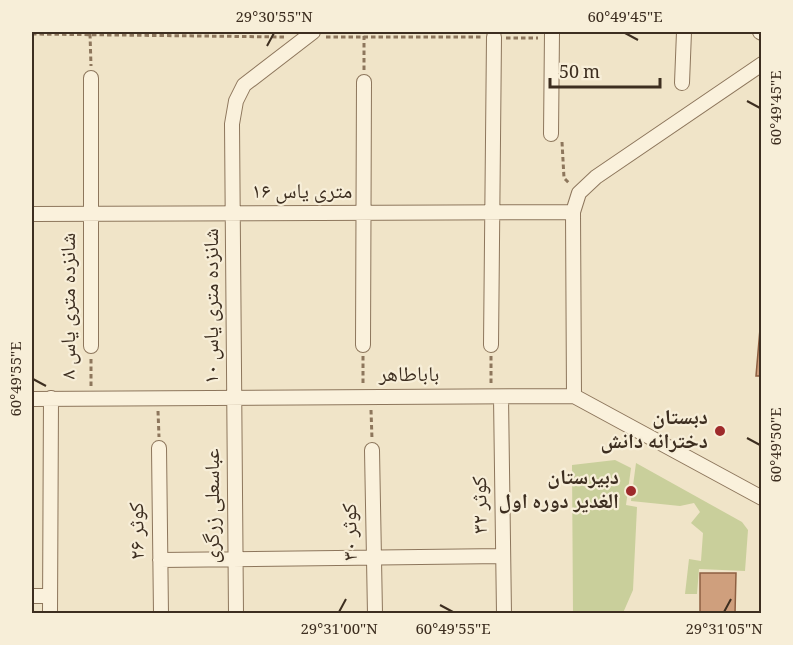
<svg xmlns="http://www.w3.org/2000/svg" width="793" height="645" font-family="Georgia,'Noto Naskh Arabic',serif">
<rect width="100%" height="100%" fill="#f0e4c8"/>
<path fill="#c9cf9b" d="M615,460L631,468L626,505L637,507L633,590L623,613H573L572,465Z
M636,463L742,522L748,530L745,571L699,569L697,594H685L689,559L701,561L703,533L691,523L700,512L694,503L680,506L631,501Z"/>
<path fill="#cf9f7d" stroke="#8d5f41" stroke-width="1.5" d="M760,329H762V376H756Z
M700,573H736L735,614H700Z"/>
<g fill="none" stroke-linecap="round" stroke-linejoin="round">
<g stroke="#8d765c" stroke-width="16">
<path id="minor" d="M760,32L762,33
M91,78V346
M682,83L684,32
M551,134L552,32
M32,214L573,212
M363,345L364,82
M491,345L494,37
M574,396L573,212L579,193L596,177L762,64
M501,397L504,614
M32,399L574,396L762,498
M159,448L161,614
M372,450L375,614
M160,560L503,556
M32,596H50
M50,614L51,398
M236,614L232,124L236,101L244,85L313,32"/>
</g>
<path stroke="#8d765c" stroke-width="3" stroke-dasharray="4.5 3" stroke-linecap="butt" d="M32,34L284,37
M90,34L91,66
M326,37H481
M506,38H538
M364,70V36
M562,142L564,178L569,183
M363,356V386
M91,359V386
M491,383V356
M371,410L372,439
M158,411L159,437"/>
<use href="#minor" stroke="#faf1dc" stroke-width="14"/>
</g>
<path fill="none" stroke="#3d2e20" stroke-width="2" d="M625,33L638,40M267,46L274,33M747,101L760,108M33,379L46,386M747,438L760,445M440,605L453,612M339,612L346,599M724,612L731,599"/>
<g fill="#9e2a2b" stroke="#f7eed8" stroke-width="2">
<circle cx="720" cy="431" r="6"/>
<circle cx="631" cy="491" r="6"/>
</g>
<g text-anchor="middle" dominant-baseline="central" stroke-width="4.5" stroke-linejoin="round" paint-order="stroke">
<g font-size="21" fill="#3d2e20" stroke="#f7eed8">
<text x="302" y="193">۱۶ متری یاس</text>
<text transform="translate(70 306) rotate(-90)">شانزده متری یاس ۸</text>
<text transform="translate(213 306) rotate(-90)">شانزده متری یاس ۱۰</text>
<text x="409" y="376">باباطاهر</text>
<text transform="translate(482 505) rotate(-91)">کوثر ۳۲</text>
<text transform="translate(214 506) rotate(-90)">عباسعلی زرگری</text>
<text transform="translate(139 531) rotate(-91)">کوثر ۲۶</text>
<text transform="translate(352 532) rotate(-91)">کوثر ۳۰</text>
</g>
<g font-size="21" font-weight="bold" fill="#3d2e20" stroke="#f7eed8" text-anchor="end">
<text x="708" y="419">دبستان<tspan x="708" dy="24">دخترانه دانش</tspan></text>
<text x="619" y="479">دبیرستان<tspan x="619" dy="24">الغدیر دوره اول</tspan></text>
</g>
</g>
<rect width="793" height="645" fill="none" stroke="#f7eed8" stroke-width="66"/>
<path d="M550 78v9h110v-9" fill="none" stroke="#3d2e20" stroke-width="3"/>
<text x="559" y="78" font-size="18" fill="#3d2e20" stroke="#f7eed8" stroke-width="4.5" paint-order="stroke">50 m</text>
<rect x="33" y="33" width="727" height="579" fill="none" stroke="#3d2e20" stroke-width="2"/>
<g font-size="15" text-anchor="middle" fill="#3d2e20">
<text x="274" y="22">29°30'55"N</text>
<text x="625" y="22">60°49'45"E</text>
<text transform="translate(776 108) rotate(-90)" y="5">60°49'45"E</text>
<text transform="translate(16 379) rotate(-90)" y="5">60°49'55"E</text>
<text transform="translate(776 445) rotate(-90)" y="5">60°49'50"E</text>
<text x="339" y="634">29°31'00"N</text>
<text x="453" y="634">60°49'55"E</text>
<text x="724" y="634">29°31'05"N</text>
</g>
</svg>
